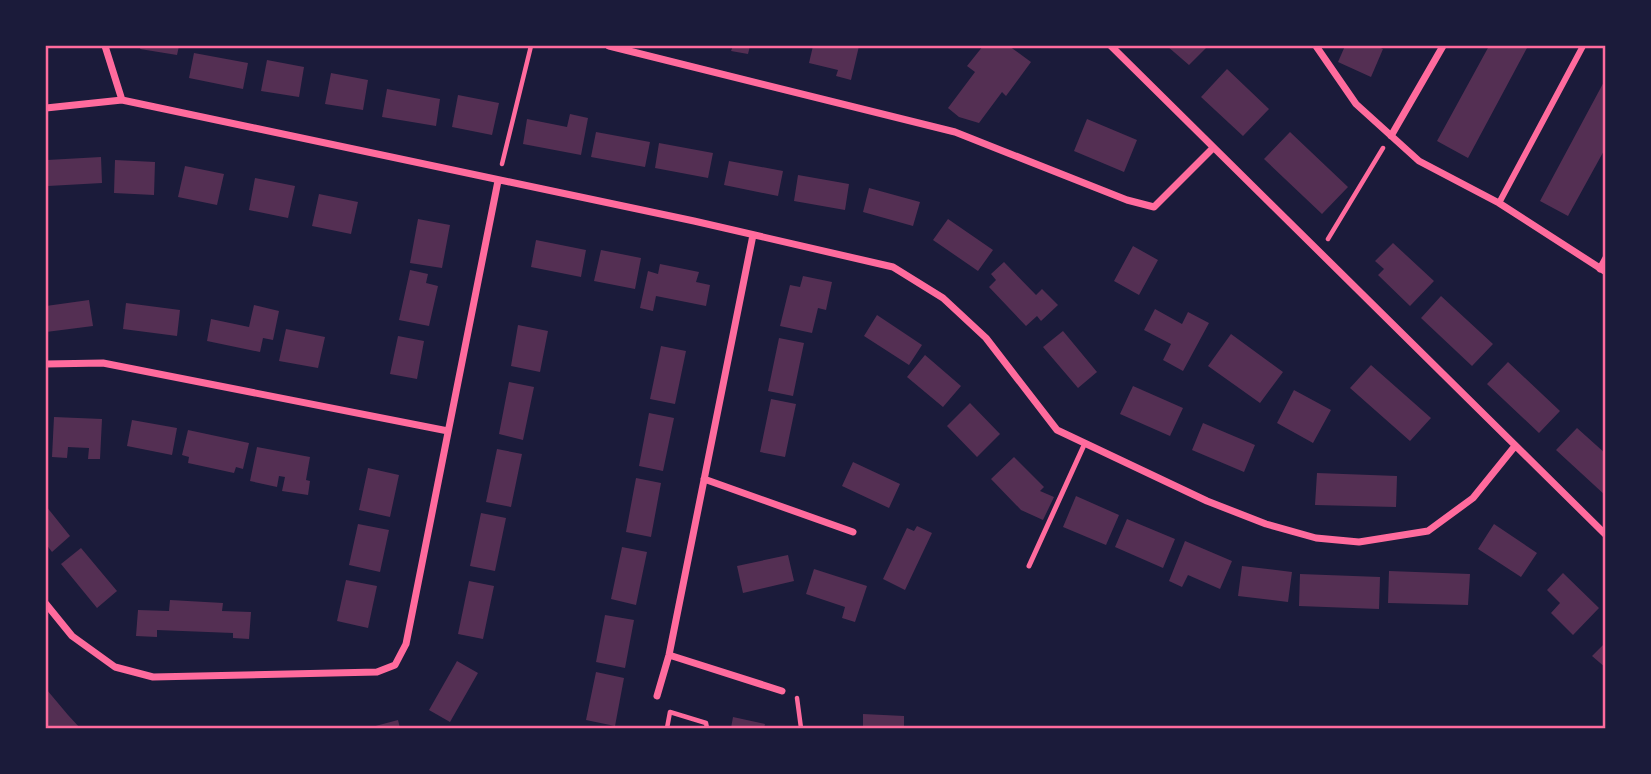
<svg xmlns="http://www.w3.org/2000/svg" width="1651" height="774" font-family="Inter,sans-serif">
<rect width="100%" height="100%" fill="#1b1b3a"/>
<path fill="#542f53" d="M141,46H179L177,55L140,49Z
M733,46H750L748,54L731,51Z
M813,46H859L851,80L836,76L838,70L809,63Z
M983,46H1009L1031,62L1006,96L1002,92L979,123L959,117L948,108L975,72L967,66Z
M1167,46H1208L1189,65Z
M1345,46H1376L1383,49L1371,77L1338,62Z
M1489,46H1528L1468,158L1437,141Z
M194,53L248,63L243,89L189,78Z
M267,60L304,67L299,97L261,91Z
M1227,69L1269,109L1243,136L1201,97Z
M331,73L368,80L363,110L325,104Z
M1606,78V147L1568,216L1540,201Z
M387,89L440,99L436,126L382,117Z
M458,95L499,103L492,135L452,127Z
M570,114L588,118L581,155L523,144L527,119L567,127Z
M1087,119L1137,140L1124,172L1074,151Z
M596,132L650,142L645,167L591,157Z
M1290,132L1348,187L1322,214L1264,159Z
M659,143L713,153L708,178L655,168Z
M101,157L102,183L48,186L47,160Z
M115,160L155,162L154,195L114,193Z
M729,161L783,171L778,196L724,185Z
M185,166L224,174L217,205L178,197Z
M798,175L849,184L845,210L794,201Z
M255,178L295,186L288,218L249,210Z
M869,188L920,202L913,226L863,212Z
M319,194L358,202L351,234L312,226Z
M418,219L450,225L442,268L410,263Z
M948,219L993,250L978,271L933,240Z
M536,240L586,250L581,277L531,267Z
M1393,243L1434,281L1410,306L1378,275L1384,269L1375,261Z
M1133,246L1158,260L1139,295L1114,281Z
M601,250L641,258L635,289L594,281Z
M1004,262L1036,295L1042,289L1058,305L1041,321L1037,316L1026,326L989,287L996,280L991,274Z
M660,264L699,272L696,282L710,285L706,306L656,296L653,311L640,308L648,271L658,274Z
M410,270L428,274L426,283L438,286L429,326L399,320Z
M803,276L832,282L826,310L818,308L812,333L780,326L790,285L800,287Z
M1441,296L1493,344L1472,366L1421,318Z
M89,300L93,326L46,332V306Z
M126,303L180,310L177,336L123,329Z
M254,305L279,311L273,340L263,338L260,352L207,341L211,319L249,327Z
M1155,309L1182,324L1188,312L1209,323L1183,371L1163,360L1171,344L1144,330Z
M877,315L922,345L909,365L864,336Z
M518,325L548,331L540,372L511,366Z
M286,329L325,337L318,368L279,361Z
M1063,331L1097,372L1078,388L1043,347Z
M1231,334L1283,372L1260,403L1208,366Z
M398,336L424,341L417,379L390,374Z
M779,338L804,343L793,396L768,391Z
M661,346L686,351L675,404L650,399Z
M925,355L961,386L943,407L907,377Z
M1508,362L1560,411L1539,433L1487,384Z
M1371,365L1431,418L1410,441L1350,388Z
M509,382L534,387L523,440L499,434Z
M1133,386L1183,408L1170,436L1120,414Z
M1294,390L1331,410L1313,443L1277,423Z
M771,399L796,404L785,457L760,452Z
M970,403L1000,434L977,457L947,426Z
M649,413L674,418L663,471L639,466Z
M54,417L102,419L100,459H88L89,448L68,447L67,458L52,457Z
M132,420L177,428L172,455L127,446Z
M1203,423L1255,445L1244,472L1192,450Z
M1577,428L1606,454V496L1556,450Z
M188,430L249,443L243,469L236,467L234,473L188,463L189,457L182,455Z
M257,447L310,457L306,480L310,481L308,495L282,491L285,477L279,476L277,487L250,481Z
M497,449L522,454L511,507L486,502Z
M1014,457L1044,487L1040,491L1054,497L1043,520L1021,510L991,479Z
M853,462L900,484L889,508L842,486Z
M368,468L399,475L390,517L359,510Z
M1317,473L1397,476L1396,507L1315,505Z
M636,478L661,483L651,537L626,532Z
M1076,496L1119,515L1106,545L1063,527Z
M46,506L70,536L52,552L46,544Z
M481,513L506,518L495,571L470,566Z
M1127,519L1175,539L1163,568L1115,547Z
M358,524L389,530L380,572L349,565Z
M1494,524L1537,553L1521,577L1478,549Z
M917,526L932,533L905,590L883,579L907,528L914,531Z
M1185,541L1232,561L1220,589L1188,575L1182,587L1169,581Z
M622,547L647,552L636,605L611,599Z
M81,548L117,591L97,608L61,564Z
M788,555L794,581L743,593L737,566Z
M1242,566L1292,572L1288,602L1238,596Z
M814,569L867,586L855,622L842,618L845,607L806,594Z
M1389,571L1470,574L1468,605L1388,603Z
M1563,573L1599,608L1573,635L1551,613L1560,603L1547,590Z
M1300,574L1380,577L1379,609L1299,606Z
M346,580L377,586L368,628L337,621Z
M469,581L494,586L483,639L458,634Z
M170,600L223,603L222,611L251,612L249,639L233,638V633L157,630V637L136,636L138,610L169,611Z
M605,615L634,620L625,668L596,662Z
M1606,642V668L1592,656Z
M457,661L478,673L450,722L429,710Z
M596,672L624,678L615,726L586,720Z
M47,690L68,715L80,728H46Z
M863,714L904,716V728H863Z
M733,717L765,724L764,728H731Z
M398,720L400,728H368Z"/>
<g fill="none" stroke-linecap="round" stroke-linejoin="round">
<path stroke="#ff6b9d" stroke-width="4.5" d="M502,164L531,46
M1328,239L1383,148
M797,698L801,728
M670,712L706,723L707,728
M667,728L670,712"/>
<path stroke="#ff6b9d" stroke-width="5" d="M1029,566L1085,443"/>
<path stroke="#ff6b9d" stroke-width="6" d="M1499,203L1583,46"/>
<path stroke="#ff6b9d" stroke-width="7" d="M105,46L122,100
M609,46L955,132L1127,200L1154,207L1213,148
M1111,46L1606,535
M1316,46L1356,104L1419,161L1499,203L1606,272
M46,108L122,100L694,221L893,267L943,298L986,338L1057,430L1207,501L1266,524L1316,538L1359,542L1428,531L1473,498L1515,446
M1391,136L1443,46
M1600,269L1606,258
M46,364L103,363L448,431
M704,479L853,532
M46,604L72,636L115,667L153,677L377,672L395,665L406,644L498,181
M669,655L782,691
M657,696L669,655L753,235"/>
</g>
<rect width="1651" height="774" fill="none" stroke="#1b1b3a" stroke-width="94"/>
<rect x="47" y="47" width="1557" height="680" fill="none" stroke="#ff6b9d" stroke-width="2.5"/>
</svg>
